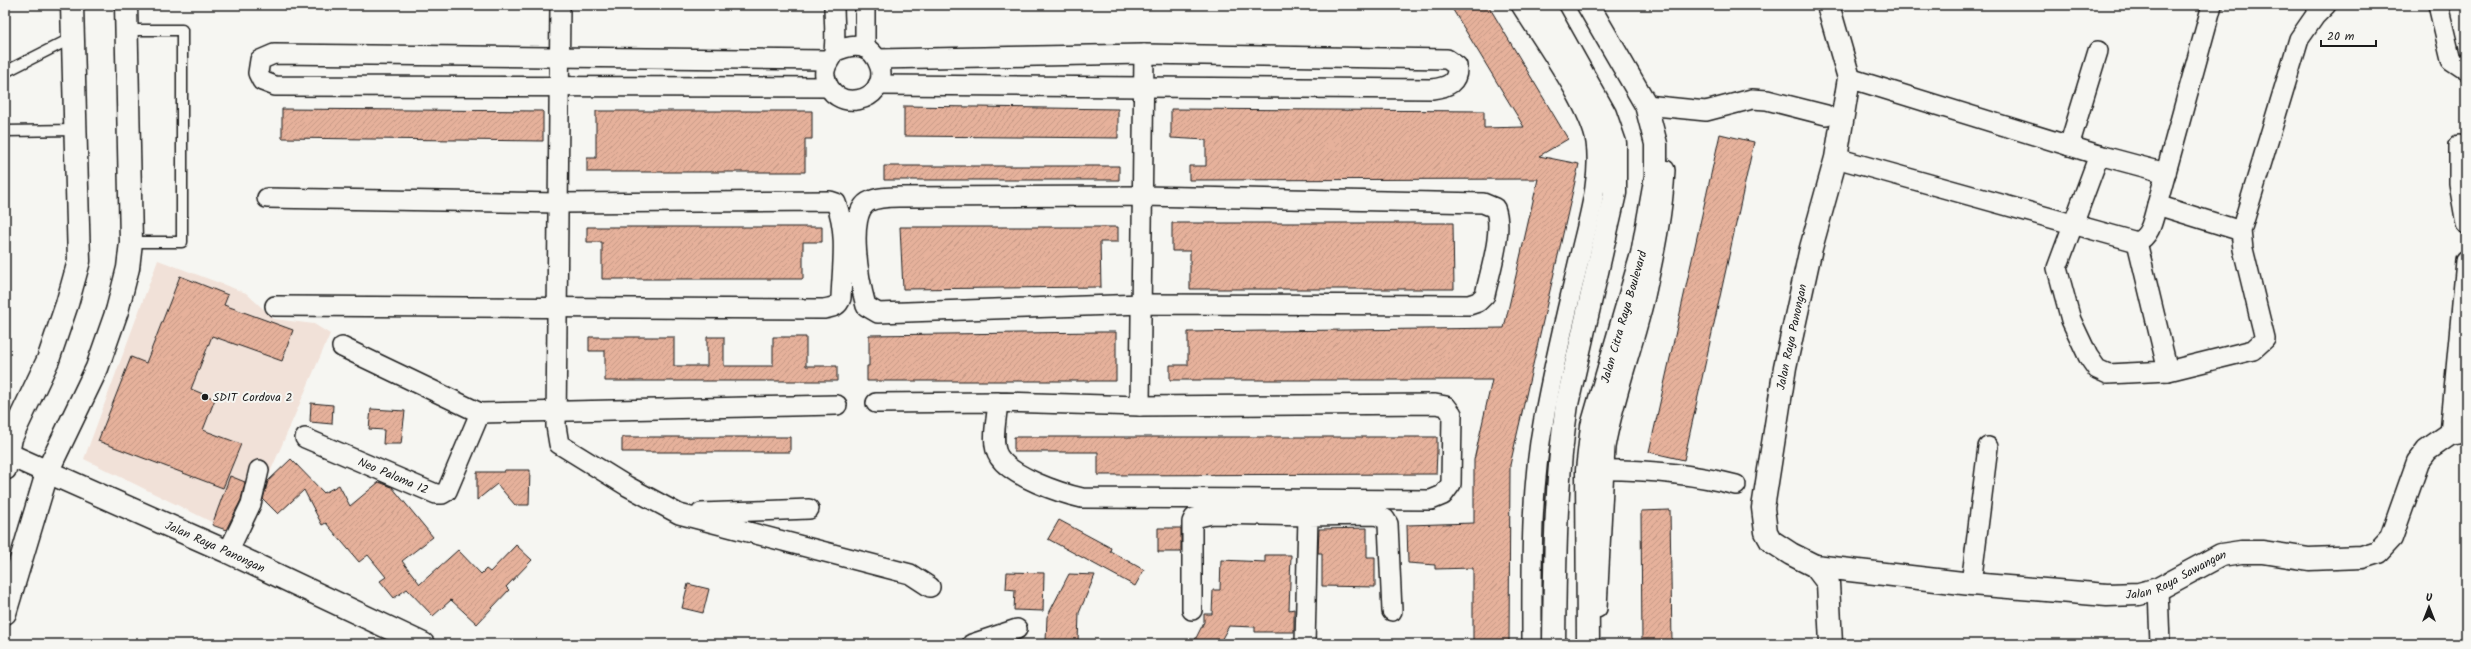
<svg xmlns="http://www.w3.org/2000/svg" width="2471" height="649" font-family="Kalam,sans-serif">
<defs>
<pattern id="building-hatch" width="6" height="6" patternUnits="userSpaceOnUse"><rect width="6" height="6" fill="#e6b19b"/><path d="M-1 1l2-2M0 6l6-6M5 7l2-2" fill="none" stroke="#c59885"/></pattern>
</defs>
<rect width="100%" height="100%" fill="#f6f6f2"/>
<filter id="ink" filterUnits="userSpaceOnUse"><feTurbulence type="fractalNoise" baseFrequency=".025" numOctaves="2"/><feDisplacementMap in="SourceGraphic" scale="8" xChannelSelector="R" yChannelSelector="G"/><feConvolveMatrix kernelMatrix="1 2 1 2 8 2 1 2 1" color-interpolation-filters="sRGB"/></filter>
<g filter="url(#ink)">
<path fill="#f1e1d8" d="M158,260L246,293L274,319L314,324L330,334L242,537L84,459Z"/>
<path fill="url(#building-hatch)" stroke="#1c1c1c" d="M1450,5H1488L1568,139L1539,156L1579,164L1510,465L1509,644H1473V568L1435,569V565L1408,563L1407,525L1474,523V460L1492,380H1170V365H1188V332L1504,328L1538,179L1189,180V166H1206V140L1171,138V109L1484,111V128L1524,127Z
M904,106L1118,109V138L904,136Z
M282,109L543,111V141L282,138Z
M596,111H812V139H805V172H587V158H596Z
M1720,134L1754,142L1684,460L1649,452Z
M884,166H1119V180H884Z
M1172,223H1453L1454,289H1190V251H1172Z
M587,227H822V242H803V279H602V242H587Z
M900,227H1118V242H1100L1101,287L903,289Z
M180,276L228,295L224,305L293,330L282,361L212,336L191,389L215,399L203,430L241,444L223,488L98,441L131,357L146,363Z
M1100,332H1116V381H867V366H869V335Z
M589,337H674V366H707V337H724V366H773V337H806V366H837V381H605V351H589Z
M311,403L333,405L332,424L310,422Z
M371,409L405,411L401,444H383L384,430L369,429Z
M622,437H790V452H622Z
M1014,437H1437V452L1436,474L1098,475V452H1014Z
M291,459L324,493L339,485L350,506L379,482L392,487L433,537L402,561L420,584L458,550L481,574L486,569L490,572L516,545L532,560L506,587L509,590L477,624L451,600L433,616L407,589L394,598L380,581L386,577L368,555L359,562L326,523L322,525L304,490L278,514L263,499L268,481Z
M505,470H530L529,505H515L497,484L477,500V472H504Z
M230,476L245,482L241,500L226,530L212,525Z
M1670,510L1672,644H1642L1641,511Z
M1059,520L1111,548L1110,551L1144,570L1135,586L1048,539Z
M1158,528H1181V552H1158Z
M1367,528V557H1375V587L1322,586V553H1318L1319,529Z
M1265,555H1291L1289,610L1294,609V632H1255V627L1229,626L1219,644H1193L1204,622V614H1212L1213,590H1220L1221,560L1265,562Z
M1007,572L1044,573L1043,611L1014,610L1015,590L1006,589Z
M1069,574L1095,575L1079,613L1078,642L1046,641L1047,617Z
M688,584L709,589L703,613L682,608Z"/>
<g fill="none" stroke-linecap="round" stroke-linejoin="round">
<g stroke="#1c1c1c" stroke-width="13">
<path id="lane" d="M126,30H182V242H131
M5,72L72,38
M5,131L75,130"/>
</g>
<g stroke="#1c1c1c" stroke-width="22">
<g id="street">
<path d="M560,5L556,426L559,444L627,486L679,514L910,574L930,587"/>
<path d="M865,5V48"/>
<path d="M1521,5C1542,39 1590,105 1596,142C1601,178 1589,217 1581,251C1568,307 1554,362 1544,418C1530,492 1532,568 1532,644"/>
<path d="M2438,5L2451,60L2466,70"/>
<path d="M834,52C853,43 872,42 880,67C889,102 832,116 825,76C823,65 832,59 834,51C836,36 834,20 834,5"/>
<path d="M877,59L1144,54L1447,59L1457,66C1458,83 1448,87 1432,89L878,85"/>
<path d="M827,60L274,54L260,60L258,73L262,81L275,86L828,87"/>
<path d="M1849,78L2099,155L2166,173"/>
<path d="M1646,105L1706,111L1752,99L1767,100L1826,115"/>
<path d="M2459,145V184L2466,224"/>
<path d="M2069,146L2098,51"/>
<path d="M2099,155L2057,268L2071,320L2088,356L2097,369L2108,374L2168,371L2137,242"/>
<path d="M1836,158L2137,242C2151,236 2153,219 2157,205L2212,5"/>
<path d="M1143,196L1483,203L1495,208C1504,230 1490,271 1485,295L1478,302L1469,305L1143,304L878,313L866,306C860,284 846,215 868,202C877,197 889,197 899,197Z"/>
<path d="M267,198L558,203L830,201L836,203C848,232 842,268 841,298C838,307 833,307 824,309L275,306"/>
<path d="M2157,205L2241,231"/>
<path d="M342,347L480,413L837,405"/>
<path d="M2168,371L2253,350L2265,339L2243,249L2241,231L2299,39L2315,16L2326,5"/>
<path d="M876,403L998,402L1140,406L1435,404L1446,406L1452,414L1451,484L1443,495L1431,500L1082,498C1060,493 1012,477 999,457C990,444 997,418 998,402"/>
<path d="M1140,406L1144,54"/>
<path d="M2450,434L2466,261"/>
<path id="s1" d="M305,438L436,494H442L447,491L480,413"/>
<path d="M1591,470C1641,469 1688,473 1736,485"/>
<path d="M701,513L809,509"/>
<path d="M228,552L251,504L259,470"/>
<path d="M1971,584L1988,447"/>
<path d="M2158,589L2160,644"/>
<path d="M1597,608L1605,447C1614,396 1633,347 1645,296C1654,255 1663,212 1665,170"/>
<path d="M1192,610V522L1194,518L1212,514L1308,516"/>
<path d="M972,644L1017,629"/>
<path d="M1305,644L1308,516L1376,515L1385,519L1388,524L1392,611"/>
</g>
</g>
<g stroke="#1c1c1c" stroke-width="25">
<g id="secondary">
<path d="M1544,5L1605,114L1615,143V193L1567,404C1555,484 1555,564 1554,644"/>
<path d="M1828,5L1849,78L1836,158L1811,248L1785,367L1763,508L1766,532L1771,541L1791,554L1815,566L1828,583L1831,644"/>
<path id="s2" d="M5,453L228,552L423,644"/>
<path d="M5,469L11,438L48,360L67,304L79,261L72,5"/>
<path id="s3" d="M1815,566L1971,584L2107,595L2139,594L2158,589L2221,555L2241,552H2263L2309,559L2362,557L2378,552L2391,538L2418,462L2427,450L2450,434L2466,431"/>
<path d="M5,613L48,470L97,368L117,311L128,268L131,242L126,5"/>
<path id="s4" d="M1588,644L1587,470L1592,426L1642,254L1656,176V144L1646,105L1588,5"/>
</g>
</g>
<use href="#lane" stroke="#f6f6f2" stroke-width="10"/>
<use href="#street" stroke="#f6f6f2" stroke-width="19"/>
<use href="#secondary" stroke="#f6f6f2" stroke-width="22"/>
</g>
</g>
<circle fill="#1c1c1c" stroke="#f6f6f2" stroke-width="1.5" cx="205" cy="397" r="4"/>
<g text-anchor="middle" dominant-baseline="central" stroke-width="4" stroke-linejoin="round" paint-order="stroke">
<g font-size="12" fill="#1c1c1c" stroke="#f6f6f2">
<text stroke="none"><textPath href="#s4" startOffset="332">Jalan Citra Raya Boulevard</textPath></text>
<text transform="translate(1792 337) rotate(-78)">Jalan Raya Panongan</text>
<text stroke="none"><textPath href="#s1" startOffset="96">Neo Paloma 12</textPath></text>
<text stroke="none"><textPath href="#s2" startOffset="230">Jalan Raya Panongan</textPath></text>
<text stroke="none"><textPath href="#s3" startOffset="367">Jalan Raya Sawangan</textPath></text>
</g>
<g font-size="12" fill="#1c1c1c" stroke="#f6f6f2" text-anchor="start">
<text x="213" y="397">SDIT Cordova 2</text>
</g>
</g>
<rect width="2471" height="649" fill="none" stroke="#f6f6f2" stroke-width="20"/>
<rect x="10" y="10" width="2451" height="629" fill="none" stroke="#1c1c1c" stroke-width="1.5" filter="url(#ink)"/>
<g transform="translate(2429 607)" stroke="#f6f6f2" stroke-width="3" paint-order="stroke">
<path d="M0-3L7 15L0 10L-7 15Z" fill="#1c1c1c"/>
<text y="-6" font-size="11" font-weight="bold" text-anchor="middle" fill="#1c1c1c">U</text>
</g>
<path d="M2321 40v6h55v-6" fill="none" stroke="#1c1c1c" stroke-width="2"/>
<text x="2327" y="40" font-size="12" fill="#1c1c1c" stroke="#f6f6f2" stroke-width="3" paint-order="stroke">20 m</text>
</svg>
